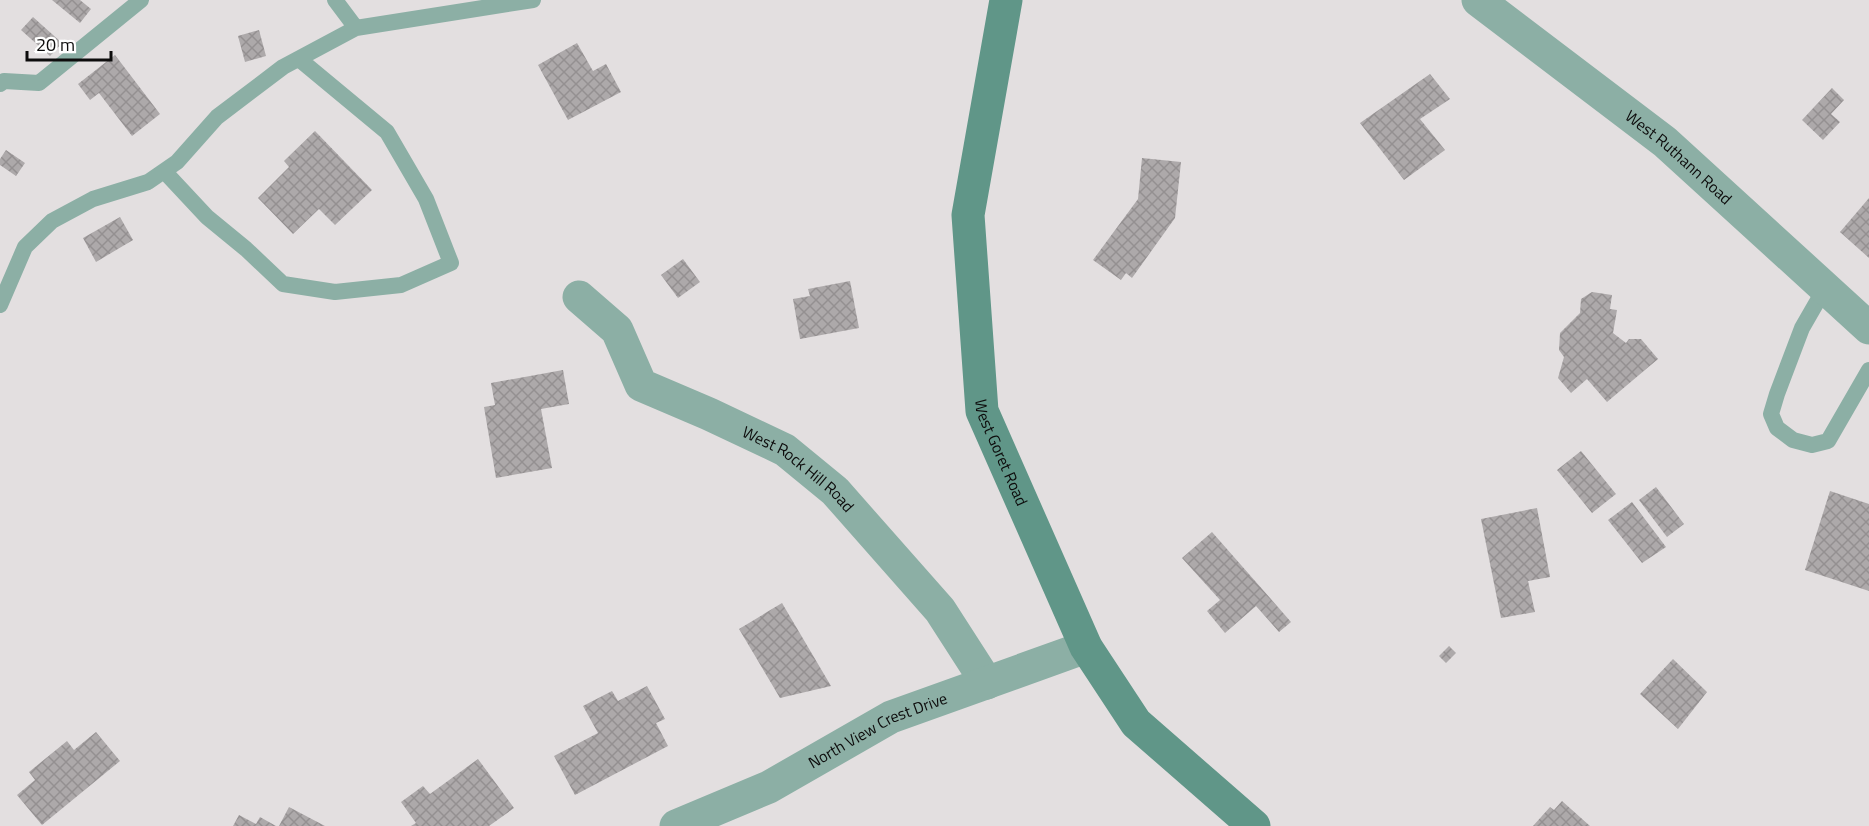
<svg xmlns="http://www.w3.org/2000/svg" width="1869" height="826" font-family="'Titillium Web',sans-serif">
<defs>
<pattern id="building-cross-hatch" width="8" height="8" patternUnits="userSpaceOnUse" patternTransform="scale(1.5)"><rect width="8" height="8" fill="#ada9aa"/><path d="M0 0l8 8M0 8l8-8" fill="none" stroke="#949091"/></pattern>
</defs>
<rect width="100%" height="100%" fill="#e3dfe0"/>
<path fill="url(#building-cross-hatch)" d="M52,0H80L91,9L80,23Z
M33,17L62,43L50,56L21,30Z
M259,30L266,56L245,62L238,36Z
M577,43L593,71L606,64L621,92L568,120L538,65Z
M115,55L160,114L132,136L99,93L90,100L78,84Z
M1430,74L1450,99L1420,119L1445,150L1404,180L1360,123Z
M1832,88L1844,100L1831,114L1840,122L1823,140L1802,120Z
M315,131L372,190L335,225L319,209L293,234L258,198L289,167L284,161Z
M6,150L25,163L16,176L0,165V159Z
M1142,158L1181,162L1175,218L1132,278L1126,273L1121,280L1093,260L1138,199Z
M1869,198V258L1840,232Z
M120,217L133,240L96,262L83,238Z
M683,259L700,282L678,298L661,275Z
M850,281L859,328L800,339L793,299L810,296L808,289Z
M1592,292L1612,295L1610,309L1617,310L1613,333L1626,343L1629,339H1641L1658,359L1607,402L1587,379L1571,393L1558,378L1564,357L1559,350L1560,333L1580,313L1581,299Z
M563,370L569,404L541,409L552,468L496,478L484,407L495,405L491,383Z
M1581,451L1616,494L1592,513L1557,470Z
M1656,487L1684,524L1667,537L1639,500Z
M1830,491L1869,504V591L1805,570Z
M1632,502L1666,547L1642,563L1608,520Z
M1537,508L1550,577L1528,581L1535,612L1501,618L1481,519Z
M1212,532L1291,622L1279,632L1256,606L1225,633L1207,611L1220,600L1182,558Z
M782,603L831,686L780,698L739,629Z
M1449,646L1456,653L1446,663L1439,656Z
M1673,659L1707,692L1678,729L1640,694Z
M647,686L665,719L656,723L668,746L575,795L554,756L598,733L583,706L612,691L618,701Z
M96,732L120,761L42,825L17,795L35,780L29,772L67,741L74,750Z
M478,759L514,808L489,826H411L416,823L401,802L423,786L430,794Z
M1562,801L1590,826H1533L1550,807L1554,810Z
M289,807L325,826H279Z
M239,815L256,824L260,817L276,826H233Z"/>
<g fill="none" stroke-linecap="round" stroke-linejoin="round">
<path stroke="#8cafa5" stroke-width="16" d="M335,0L356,28L533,0
M0,84L4,81L39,83L141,0
M164,171L207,217L246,249L283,284L335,292L401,285L451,263L426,199L387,132L299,59
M1825,288L1802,328L1777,394L1771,414L1777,428L1793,440L1812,445L1828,441L1869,370
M0,305L25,247L52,221L93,199L148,182L177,162L217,117L283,67L356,28"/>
<g stroke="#8cafa5" stroke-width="33">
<path id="s1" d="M1478,0L1665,142L1869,328"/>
<path id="s2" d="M579,297L617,330L641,385L709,414L785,450L835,491L940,610L987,683"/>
<path id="s3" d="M676,826L769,787L891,717L1086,647"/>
</g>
<path stroke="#609688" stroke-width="33" id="s4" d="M1006,0L968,215L982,411L1086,647L1136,723L1254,826"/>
</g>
<g text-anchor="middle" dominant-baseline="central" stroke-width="4.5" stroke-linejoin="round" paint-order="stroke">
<g font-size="16" fill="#0d0c0c" stroke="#fff">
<text stroke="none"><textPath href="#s1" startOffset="255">West Ruthann Road</textPath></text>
<text stroke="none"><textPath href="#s4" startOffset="460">West Goret Road</textPath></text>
<text stroke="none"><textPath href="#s2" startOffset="290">West Rock Hill Road</textPath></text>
<text stroke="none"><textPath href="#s3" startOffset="224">North View Crest Drive</textPath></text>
</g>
</g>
<path d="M27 51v9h84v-9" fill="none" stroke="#0d0c0c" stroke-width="3"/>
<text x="36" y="51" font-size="18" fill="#0d0c0c" stroke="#ffffff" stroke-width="4.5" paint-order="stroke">20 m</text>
</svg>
